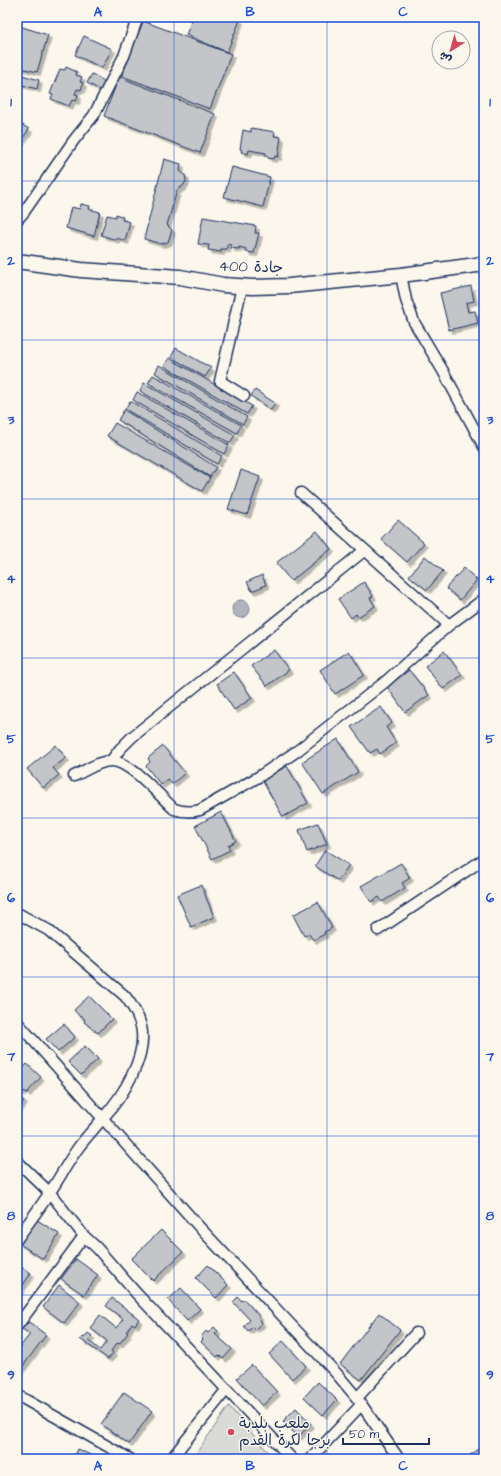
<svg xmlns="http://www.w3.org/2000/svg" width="501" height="1476" font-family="'Architects Daughter','Playpen Sans Arabic',sans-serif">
<defs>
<filter id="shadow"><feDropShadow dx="3.5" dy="3.5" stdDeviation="0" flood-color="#0004"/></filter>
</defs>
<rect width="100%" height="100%" fill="#fbf7ec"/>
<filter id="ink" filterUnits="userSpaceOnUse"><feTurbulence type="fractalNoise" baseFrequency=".025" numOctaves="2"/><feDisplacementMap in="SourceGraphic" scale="8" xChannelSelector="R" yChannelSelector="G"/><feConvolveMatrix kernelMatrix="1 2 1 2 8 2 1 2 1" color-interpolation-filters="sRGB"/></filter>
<g filter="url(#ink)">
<path fill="#dadad7" stroke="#7a849a" d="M229,1406L274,1459H192Z"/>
<path fill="#afb3bb" stroke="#747e96" d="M232 609a9 9 0 1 1 18 0a9 9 0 1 1-18 0Z"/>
<path fill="#c3c5c9" stroke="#1b2f5e" filter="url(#shadow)" d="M193,17H233L240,20L227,52L186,35Z
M143,21L231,54L210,109L122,76Z
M19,26L48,35L37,72L17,67L20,53L17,52V31Z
M84,36L112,49L102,68L75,55Z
M66,67L77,72L76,75L82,77L80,82L83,83L81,90L77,89L75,94L78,95L76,101L72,100L69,106L51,99L53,95L50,94L60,69L65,70Z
M92,74L106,82L102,91L87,83Z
M22,75L39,80L37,89L19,84Z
M119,77L215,114L200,153L104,116Z
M19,123L29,129L19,144L17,142V126Z
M251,128L275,132L274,136L281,137L278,157L275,156L274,159L268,158V156H266V153L249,150L248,154L241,152L242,150L240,149L243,130L251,132Z
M164,159L181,164L180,171L185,175L186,181L183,186L177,190L174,201L167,225L172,230L168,242L161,244L144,239Z
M232,167L270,177L263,207L224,197Z
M81,204L90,206L89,209L100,212L94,236L66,228L71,207L80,209Z
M116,214L123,217L122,220L130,222L125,241L117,238L116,240L101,235L107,215L116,217Z
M203,217L256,226L255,233H259L254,253L246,252V249L239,247V249L231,248V245L227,244V249H221V252L208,250L209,245L198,244Z
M471,286L474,301L466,303L468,312L475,311L478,323L449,330L440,293Z
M176,348L211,368L205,377L171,357Z
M169,358L252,406L247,414L164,366Z
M159,365L247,417L243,424L155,373Z
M153,375L241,425L237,433L148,383Z
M144,383L235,435L230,443L140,391Z
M255,390L275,403L271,410L251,396Z
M137,392L229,445L224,454L133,400Z
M130,401L222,456L217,464L125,409Z
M124,410L216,467L210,477L118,420Z
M115,423L210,478L202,491L107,436Z
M241,470L260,477L247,515L228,509Z
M398,520L424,543L407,562L381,539Z
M317,531L331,549L291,581L276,563Z
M425,556L443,571L427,590L409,576Z
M464,568L477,580L460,600L446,588Z
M262,575L266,585L252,591L247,582Z
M364,582L373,596L370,598L375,606L358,617L356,614L351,618L338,599Z
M274,650L289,670L267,686L251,666Z
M349,651L364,675L335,694L320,670Z
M444,651L462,675L443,689L425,666Z
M409,670L429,695L405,712L387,687Z
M234,672L252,698L234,710L217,684Z
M381,707L392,723L386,727L396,743L380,754L377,749L370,753L351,727Z
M338,739L358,772L323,794L302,762Z
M56,745L66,758L53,768L59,775L43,788L27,769Z
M163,746L185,773L172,784L168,779L161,785L146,766L150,762L148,758Z
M287,766L308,803L283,817L262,780Z
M221,812L236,841L228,845L230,850L212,859L195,826Z
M318,823L327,844L307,852L299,830Z
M325,850L349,865L338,881L315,866Z
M401,863L410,878L402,883L405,888L382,902L379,897L371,902L361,886Z
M201,885L214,917L191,927L177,895Z
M318,902L332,928L324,932L325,934L313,940L309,934L304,936L293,915Z
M89,996L112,1019L98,1033L84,1022L85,1020L82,1016L80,1017L74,1010Z
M64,1024L75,1037L58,1052L46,1039Z
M85,1046L98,1059L81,1075L68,1062Z
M27,1064L41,1077L27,1093L24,1091L22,1093L17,1088V1075Z
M17,1094L24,1101L17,1109Z
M34,1218L59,1234L43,1259L18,1243Z
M161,1230L183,1252L153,1281L131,1259Z
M76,1259L98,1275L84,1295L61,1279Z
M17,1264L31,1273L17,1294Z
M208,1265L228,1285L216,1298L196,1278Z
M59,1285L80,1302L64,1323L43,1307Z
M181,1288L200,1309L187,1321L168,1300Z
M238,1297L242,1301L244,1299L259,1316V1319L262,1323L255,1329L253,1327L248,1331L244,1326L250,1320L233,1302Z
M112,1298L139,1319L135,1325L132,1323L126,1332L128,1333L119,1344L117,1343L111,1351L113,1353L108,1359L80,1339L82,1337L84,1338L88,1333L92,1336L88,1340L100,1350L107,1341L90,1328L100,1315L116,1328L123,1319L106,1306Z
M379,1313L400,1330L361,1380L340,1364Z
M25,1322L27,1324L29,1322L46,1335L17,1374V1344L20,1347L30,1334L21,1328Z
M214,1327L218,1331L215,1334L232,1349L223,1359L219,1355L217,1357L201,1342L203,1339L201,1337L206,1331L208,1333Z
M283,1341L306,1366L292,1379L269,1354Z
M252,1365L277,1392L262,1406L237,1378Z
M318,1382L337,1400L323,1415L304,1397Z
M124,1392L152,1411L129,1444L101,1424Z
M296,1408L311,1424L298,1437L283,1421Z
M484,1446V1459H473L470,1455Z
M77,1449L100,1459H73Z"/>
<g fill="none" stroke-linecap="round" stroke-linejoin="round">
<g stroke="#1b2f5e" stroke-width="13">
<path id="minor" d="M17,220L24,212L74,140L94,115L124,56L138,17
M401,275L406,300L414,322L443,371L484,447
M242,287L220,381L244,396
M301,493L449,625
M111,761L120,749L132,737L365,550
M74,776C85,771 99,761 111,761C129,760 161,797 174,809C183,812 190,813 200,810L260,776L297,751L385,682L449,625L484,599
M17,913L48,930L125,996C132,1005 138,1014 141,1026C148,1056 123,1096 103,1118C95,1128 86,1137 78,1148C68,1162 60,1177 50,1192C40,1208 28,1223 17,1239
M378,930L484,859
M17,1022L202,1230L337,1374L357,1398L399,1459
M17,1161L50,1193L84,1236L97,1248L136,1293L292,1459
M17,1326L84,1236
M17,1395L130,1459
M357,1398L416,1333
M171,1459L227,1389
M310,1459L361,1405"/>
</g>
<g stroke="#1b2f5e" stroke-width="17">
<path id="secondary" d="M17,261L81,270L180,277L223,285L252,287L289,286L401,275L484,264"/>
</g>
<use href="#minor" stroke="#fbf7ec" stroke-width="10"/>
<use href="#secondary" stroke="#fbf7ec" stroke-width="14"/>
</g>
</g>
<path fill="none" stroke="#1d4ed8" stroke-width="1" stroke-opacity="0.55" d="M174,17V1459M327,17V1459M17,181H484M17,340H484M17,499H484M17,658H484M17,818H484M17,977H484M17,1136H484M17,1295H484"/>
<circle fill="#d1495b" stroke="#fbf7ec" stroke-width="1.5" cx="231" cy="1432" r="4"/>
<g text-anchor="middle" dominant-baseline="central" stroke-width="3" stroke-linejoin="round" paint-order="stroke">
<g font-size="15" fill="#1b2f5e" stroke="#fbf7ec">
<text transform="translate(251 267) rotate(2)">جادة 400</text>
</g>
<g font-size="15" fill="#1b2f5e" stroke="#fbf7ec" text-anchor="start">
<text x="239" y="1423">ملعب بلدبة<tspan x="239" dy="17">برجا لكرة القدم</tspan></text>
</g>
</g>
<rect width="501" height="1476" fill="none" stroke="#fbf7ec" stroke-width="44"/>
<g transform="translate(451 50) rotate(217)"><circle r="19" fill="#fbf7ec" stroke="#a1a7b3"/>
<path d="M0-3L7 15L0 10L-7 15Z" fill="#d1495b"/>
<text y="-6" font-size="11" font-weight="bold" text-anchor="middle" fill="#1b2f5e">ش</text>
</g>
<path d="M343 1438v6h86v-6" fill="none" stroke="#1b2f5e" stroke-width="2"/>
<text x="349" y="1438" font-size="12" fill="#1b2f5e" stroke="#fbf7ec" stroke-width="3" paint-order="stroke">50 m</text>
<rect x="22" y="22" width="457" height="1432" fill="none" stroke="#1d4ed8" stroke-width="1.5"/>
<g font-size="13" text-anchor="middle" font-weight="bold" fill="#1d4ed8">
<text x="98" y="16">A</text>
<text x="250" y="16">B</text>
<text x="403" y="16">C</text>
<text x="11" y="106">1</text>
<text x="490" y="106">1</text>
<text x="11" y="265">2</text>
<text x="490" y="265">2</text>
<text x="11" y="424">3</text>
<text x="490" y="424">3</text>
<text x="11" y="583">4</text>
<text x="490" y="583">4</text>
<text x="11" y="743">5</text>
<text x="490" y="743">5</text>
<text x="11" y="902">6</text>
<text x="490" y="902">6</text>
<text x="11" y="1061">7</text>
<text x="490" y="1061">7</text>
<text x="11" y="1220">8</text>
<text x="490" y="1220">8</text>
<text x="11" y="1379">9</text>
<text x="490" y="1379">9</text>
<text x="98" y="1470">A</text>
<text x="250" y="1470">B</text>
<text x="403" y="1470">C</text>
</g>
</svg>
